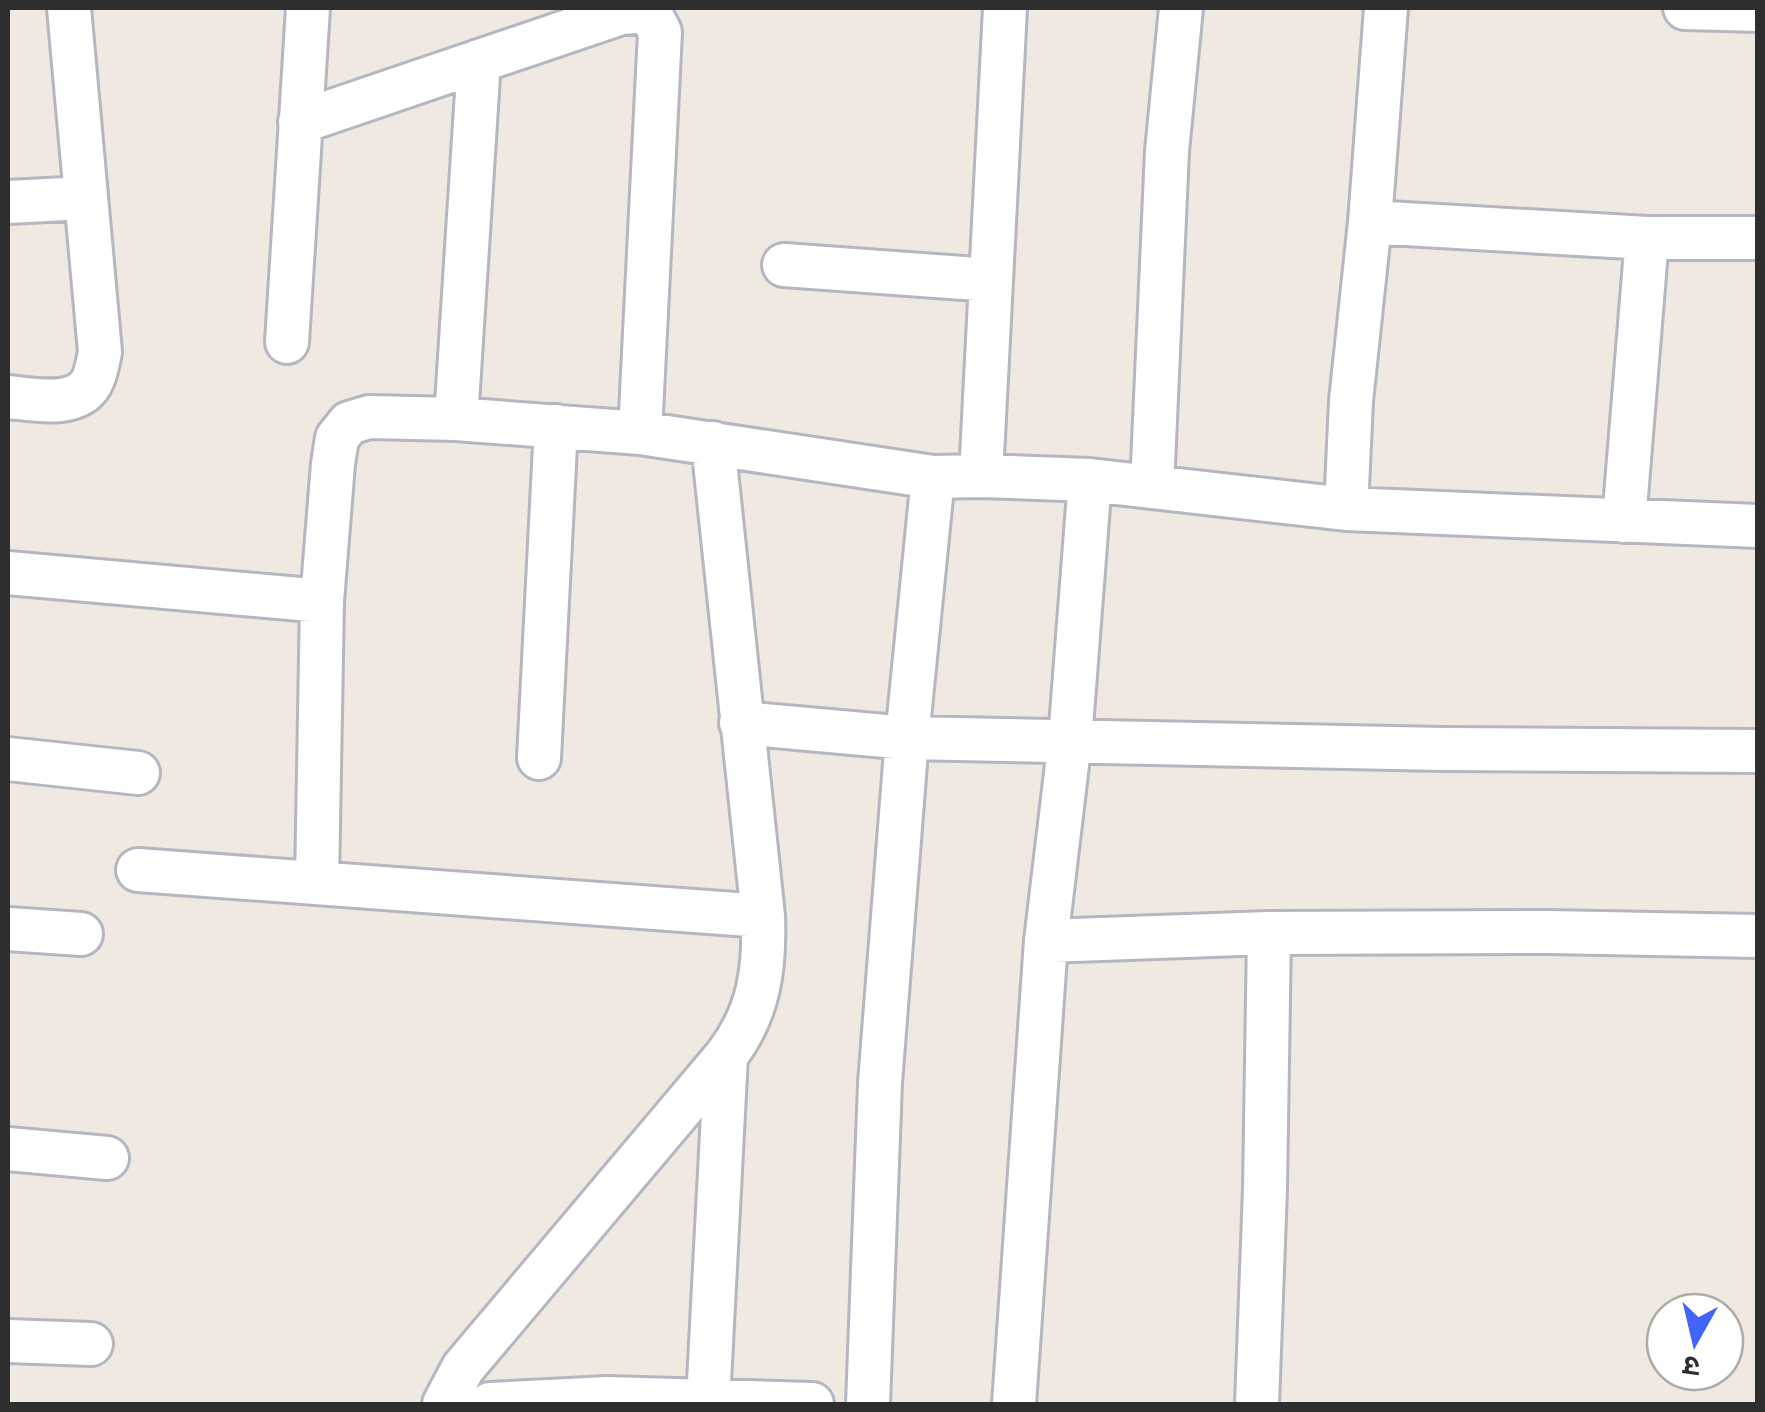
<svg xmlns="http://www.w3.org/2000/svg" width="1765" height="1412" font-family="'PT Sans Narrow','Noto Sans Devanagari',sans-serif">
<rect width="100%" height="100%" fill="#efe9e1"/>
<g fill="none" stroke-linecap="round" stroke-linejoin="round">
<g stroke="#b4b7c1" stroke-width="48">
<path id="minor" d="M1685,8L1758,10
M300,122L621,13L649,11L660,32L640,433
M8,202L85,198
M1370,222L1647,238H1758
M784,265L991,280
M287,342L308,8
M8,397C32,399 76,409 91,383C96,375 98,362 100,352L69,8
M456,419L479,61
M981,476L1090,480
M1152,487L1167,151L1181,8
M1346,509L1758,526
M1624,521L1647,238
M8,573L322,601
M741,723L907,738L1443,749L1758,751
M539,758L556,426
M8,759L138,773
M138,870L763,916
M317,883L322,601L333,464L337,438L349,423L369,417L456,419L640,433L933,477
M8,929L81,934
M1269,933L1548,932L1758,936
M8,1149L107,1158
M8,1341L91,1344
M708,1401L726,1056C759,1013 765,969 763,916L713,443
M444,1404L463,1368L726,1056
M490,1404L607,1398L812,1404
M868,1404L880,1083L907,738L933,477L981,476L1005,8
M1014,1404L1046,941
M1257,1404L1265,1189L1269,933L1046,941L1070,740L1090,480L1346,509L1351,401L1370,222L1386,8"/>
</g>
<use href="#minor" stroke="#fff" stroke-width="42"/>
</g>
<rect width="1765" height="1412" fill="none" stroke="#2e2e2e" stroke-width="20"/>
<g transform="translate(1695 1342) rotate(188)"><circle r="48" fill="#ffffff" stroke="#ababab" stroke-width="2.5"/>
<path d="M0-8L18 38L0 25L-18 38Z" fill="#4264fb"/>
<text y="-15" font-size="28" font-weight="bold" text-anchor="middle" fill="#2e2e2e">उ</text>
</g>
</svg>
